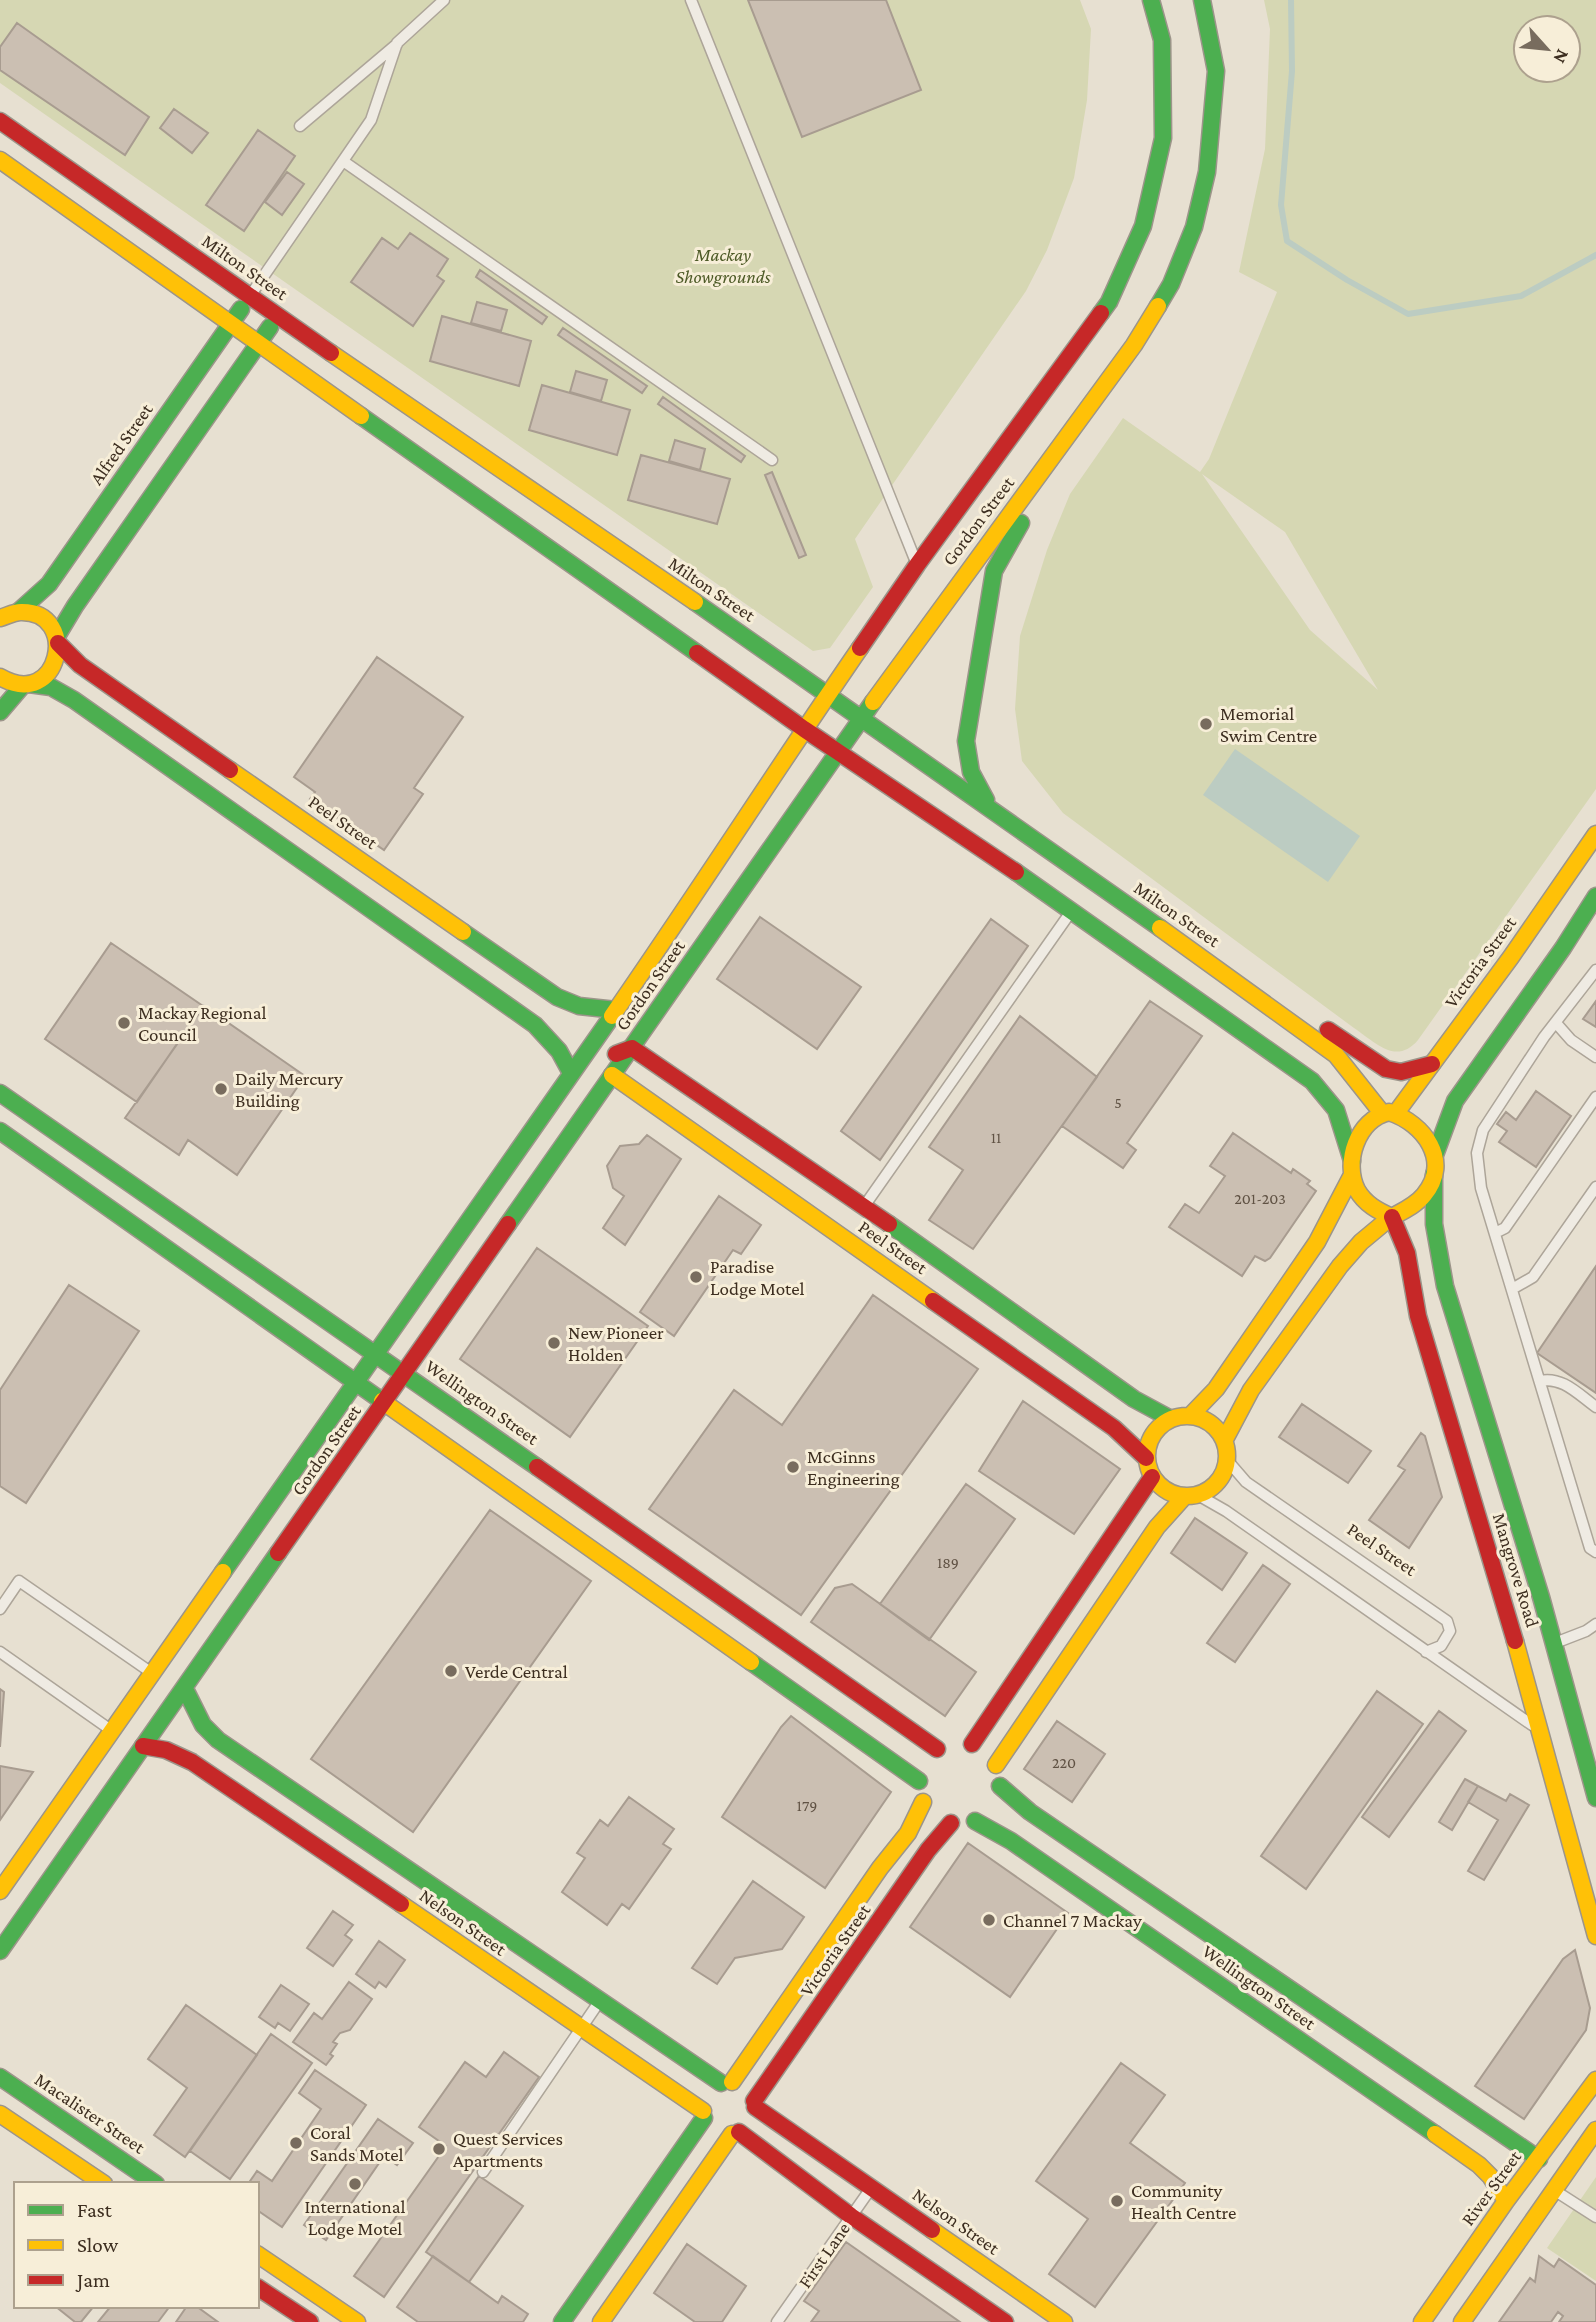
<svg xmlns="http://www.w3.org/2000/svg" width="1596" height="2322" font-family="'Crimson Pro',serif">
<rect width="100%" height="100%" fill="#e7e0d1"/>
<path fill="#d6d7b3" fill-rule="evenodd" d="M0,0H1080L1091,29L1087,100L1074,178L1047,250L1026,291L855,539L873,587L830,648L813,651L0,83Z
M1264,0H1596V789L1418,1040C1396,1066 1375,1042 1354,1028L1063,813L1022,761L1015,709L1020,636L1047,550L1070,494L1123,418L1200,472L1209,459L1277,292L1239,272L1265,149L1270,29ZM1526,28H1568V70H1526ZM1202,474L1285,532L1378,690L1310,630Z
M1596,2177V2281L1547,2248Z"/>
<path fill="#bcccc2" d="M1235,749L1360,836L1328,882L1203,795Z"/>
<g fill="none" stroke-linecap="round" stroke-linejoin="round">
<path stroke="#bcccc2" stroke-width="6" d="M1291,0L1292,71L1281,205L1287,241L1347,280L1408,314L1521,296L1596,255"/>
</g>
<path fill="#cbbfb2" stroke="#a89c90" stroke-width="2" d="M748,0H886L921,90L802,137Z
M17,23L149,117L125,155L0,70V47Z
M174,109L208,133L192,153L160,128Z
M258,130L295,156L244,231L206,205Z
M287,172L304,184L282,215L265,202Z
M410,233L448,259L437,276L444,281L413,326L351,282L382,238L398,249Z
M480,270L547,317L542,324L476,277Z
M477,302L507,310L501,331L471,323Z
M442,316L531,341L519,386L430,361Z
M563,328L647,386L642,393L558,335Z
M576,371L607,380L601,401L570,392Z
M542,385L630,410L617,455L529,430Z
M663,397L745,456L741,462L658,404Z
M675,440L705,449L700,470L669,461Z
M641,455L730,479L717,524L628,500Z
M772,472L806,555L799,558L765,475Z
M377,657L463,717L414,788L423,794L384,850L310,799L315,792L294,777Z
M760,917L861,987L817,1049L717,979Z
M991,919L1028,946L880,1160L841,1131Z
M111,943L203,1006L137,1102L45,1039Z
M1150,1001L1202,1036L1127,1143L1136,1150L1123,1168L1062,1126Z
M1596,1001V1027L1583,1019Z
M204,1006L305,1076L237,1175L188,1140L179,1155L125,1118Z
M1020,1016L1097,1077L973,1249L929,1220L963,1170L929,1147Z
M1536,1091L1571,1116L1536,1167L1499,1142L1507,1131L1497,1124L1506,1112L1516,1120Z
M1233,1133L1291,1173L1293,1169L1310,1181L1307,1184L1316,1191L1270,1258L1265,1261L1255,1256L1242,1276L1169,1227L1185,1204L1199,1213L1225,1176L1210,1166Z
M647,1135L681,1159L625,1245L603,1228L624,1196L613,1188L607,1166L620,1146L639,1144Z
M719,1196L761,1225L741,1254L733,1250L674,1336L640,1312Z
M537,1248L648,1326L570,1437L460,1359Z
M1596,1266V1393L1537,1353Z
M69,1285L139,1331L26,1503L0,1486V1390Z
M873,1295L978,1369L801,1615L649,1509L734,1390L782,1425Z
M1023,1401L1120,1469L1074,1534L979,1471Z
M1302,1404L1371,1451L1348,1483L1279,1437Z
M1421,1433L1425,1436L1442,1497L1409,1548L1369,1520L1405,1470L1398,1466Z
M966,1484L1015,1519L929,1640L880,1604Z
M490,1510L591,1581L413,1832L311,1759Z
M1195,1518L1247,1553L1222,1590L1171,1553Z
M1263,1565L1290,1584L1235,1662L1207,1643Z
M852,1584L976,1672L945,1716L811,1622L835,1588Z
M0,1689L4,1692L0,1747Z
M1377,1691L1423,1724L1306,1889L1261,1856Z
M1439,1711L1466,1731L1389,1837L1362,1817Z
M791,1716L891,1792L825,1888L722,1817L781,1727Z
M1057,1721L1105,1754L1072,1802L1024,1769Z
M0,1766L33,1772L0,1820Z
M1465,1779L1478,1786L1452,1830L1439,1822Z
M1478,1786L1506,1801L1510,1794L1529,1805L1484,1880L1468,1871L1498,1820L1468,1802Z
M629,1797L674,1829L663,1844L671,1849L629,1909L622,1904L607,1925L562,1892L585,1858L577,1853L600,1820L608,1826Z
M968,1843L1068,1913L1010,1997L910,1927Z
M753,1881L804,1917L782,1949L735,1958L717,1984L692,1968Z
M333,1911L353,1925L345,1935L352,1940L333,1966L307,1948Z
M379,1941L405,1960L386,1987L379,1982L375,1988L356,1974Z
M1575,1950L1590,2008L1586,2030L1524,2119L1475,2086L1563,1959Z
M349,1982L372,1999L350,2030L340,2033L333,2042L337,2044L330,2054L333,2056L326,2065L293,2042L314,2013L322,2019Z
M281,1985L309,2004L290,2031L278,2023L275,2028L259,2017Z
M186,2005L257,2055L185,2157L154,2135L187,2088L148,2059Z
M271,2034L312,2063L230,2179L190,2151Z
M504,2052L539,2077L384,2297L354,2276L446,2146L419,2127L465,2062L486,2077Z
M1121,2063L1165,2095L1130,2143L1185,2183L1095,2307L1049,2274L1088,2219L1036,2181Z
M315,2070L366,2105L282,2227L257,2210V2184H248L257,2171L272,2181L321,2109L299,2093Z
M378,2119L413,2143L397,2165L384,2156L326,2240L304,2225Z
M479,2176L523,2206L469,2282L426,2252Z
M846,2242L960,2322H811L819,2311L804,2301Z
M687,2244L746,2286L722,2322H695L654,2293Z
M433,2256L498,2303L502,2296L528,2314L523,2322H418L397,2307Z
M1539,2256L1554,2267L1559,2259L1596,2285V2322H1559L1563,2316L1558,2312L1551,2322H1499L1530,2278L1535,2282Z
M55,2306H94L81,2322H75Z
M111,2306H170L158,2322H98Z
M187,2306H196L218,2322H176Z"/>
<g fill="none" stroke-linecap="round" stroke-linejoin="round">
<g stroke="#ada599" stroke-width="13">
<path id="lane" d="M691,0L916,562
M300,126L397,44
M343,161L772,460
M250,296L371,120L397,43L444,0
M1596,970L1544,1037L1483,1130L1477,1153L1481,1188L1590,1548L1596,1552
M1556,1023L1571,1040L1596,1057
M865,1205L1070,913
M1495,1233L1505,1228L1596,1097
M1512,1289L1533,1277L1596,1187
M1540,1381C1562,1376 1578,1394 1596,1407
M1227,1460L1246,1482L1447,1621L1450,1631L1441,1646L1426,1652
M1198,1495L1226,1511L1532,1725
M0,1609L19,1581L149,1671
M1555,1643L1586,1631L1596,1624
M0,1652L108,1728
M483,2172L599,2002
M1557,2192L1596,2217
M777,2322L869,2191"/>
</g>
<g stroke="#9c958a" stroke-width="19">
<path id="fast" d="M1158,306L1171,284L1194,227L1207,172L1216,71L1202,0
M1101,313L1109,302L1143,226L1163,138L1162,40L1151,0
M361,416L697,653
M695,602L1160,928
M19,611L49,584L241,309
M57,636L75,606L270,327
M29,684L51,687L74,700L535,1025L559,1051L571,1073
M0,712L23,685
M986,800L971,772L966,741L994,571L1021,523
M1016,872L1312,1081L1336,1110L1352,1161
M463,932L557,997L579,1006L616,1010
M0,1093L537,1467
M0,1131L382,1401
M1435,1155L1455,1101L1563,948L1596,896
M1434,1174V1224L1445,1286L1541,1597L1596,1798
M508,1224L873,702
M889,1224L1134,1399L1171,1419
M223,1572L612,1016
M751,1662L919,1781
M185,1689L203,1725L218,1740L721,2083
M1000,1786L1030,1812L1539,2159
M975,1821L1011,1841L1435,2134
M0,1951L278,1553
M0,2077L156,2184
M562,2322L704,2118"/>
</g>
<g stroke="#9c958a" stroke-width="19">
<path id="slow" d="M0,160L361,416
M331,353L695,602
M0,618C7,616 14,612 21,612C81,611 60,712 0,677
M873,702L1134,345L1158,306
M230,770L463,932
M1160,928L1336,1055L1382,1113
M612,1016C696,895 776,770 860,648
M612,1075L933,1301
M1389,1112C1424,1123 1452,1161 1424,1195C1416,1205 1403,1211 1392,1217C1378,1211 1365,1204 1357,1190C1343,1162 1357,1120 1389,1112Z
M1396,1113L1511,957L1596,834
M382,1401L751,1662
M1147 1456a40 40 0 1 1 80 0a40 40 0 1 1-80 0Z
M1190,1416L1216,1389L1317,1242L1352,1175
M1224,1441L1251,1390L1340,1266L1361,1242L1391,1217
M1515,1641L1596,1936
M996,1765L1157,1527L1184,1497
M0,1891L223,1572
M401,1904L703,2111
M732,2082L880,1868L908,1833L923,1802
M0,2114L104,2184
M1435,2134L1479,2165L1490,2176L1506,2201
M932,2230L1064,2322
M257,2254L357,2322
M601,2322L732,2134
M1422,2322L1506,2201L1596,2080
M1462,2322L1596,2130"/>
</g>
<g stroke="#9c958a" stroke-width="19">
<path id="jam" d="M0,121L331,353
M58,643L80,665L230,770
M860,648L917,565L1101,313
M697,653L804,729L1016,872
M1328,1030L1386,1069L1401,1072L1432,1064
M616,1054L632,1048L889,1224
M1392,1217L1407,1253L1418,1316L1515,1641
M933,1301L1114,1428L1146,1458
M537,1467L937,1749
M278,1553L508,1224
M972,1744L1152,1477
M143,1746L166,1750L192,1762L401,1904
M754,2101L928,1850L951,1823
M755,2107L932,2230
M739,2132L851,2216L1005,2322
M257,2287L310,2322"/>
</g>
<use href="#lane" stroke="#efebe3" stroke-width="10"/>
<use href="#fast" stroke="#4caf50" stroke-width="16"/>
<use href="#slow" stroke="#ffc107" stroke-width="16"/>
<use href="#jam" stroke="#c62828" stroke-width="16"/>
</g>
<g fill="#786c5e" stroke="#f7eed8" stroke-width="2.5">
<circle cx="1206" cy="724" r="7"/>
<circle cx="124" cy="1023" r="7"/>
<circle cx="221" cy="1089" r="7"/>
<circle cx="696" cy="1277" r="7"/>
<circle cx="554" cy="1343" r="7"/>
<circle cx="793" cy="1467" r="7"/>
<circle cx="451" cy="1671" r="7"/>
<circle cx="989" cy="1920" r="7"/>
<circle cx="296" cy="2143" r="7"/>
<circle cx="439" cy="2149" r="7"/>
<circle cx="355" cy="2184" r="7"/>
<circle cx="1117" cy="2201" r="7"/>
</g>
<g text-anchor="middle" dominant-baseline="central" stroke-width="6" stroke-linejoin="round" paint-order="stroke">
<g font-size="16" fill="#605244">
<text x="1118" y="1102">5</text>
<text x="996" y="1137">11</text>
<text x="1260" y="1198">201-203</text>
<text x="948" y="1562">189</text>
<text x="1064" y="1762">220</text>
<text x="807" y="1805">179</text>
</g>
<g font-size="19" font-style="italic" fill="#4d5a26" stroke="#f7eed8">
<text x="723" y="254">Mackay<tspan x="723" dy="22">Showgrounds</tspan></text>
</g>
<g font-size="19" fill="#3d2e20" stroke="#f7eed8">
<text transform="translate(245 267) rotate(35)">Milton Street</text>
<text transform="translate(121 444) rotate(-55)">Alfred Street</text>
<text transform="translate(978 521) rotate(-53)">Gordon Street</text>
<text transform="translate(712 589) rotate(34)">Milton Street</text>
<text transform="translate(343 822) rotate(35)">Peel Street</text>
<text transform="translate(1177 914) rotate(35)">Milton Street</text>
<text transform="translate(1480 962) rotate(-54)">Victoria Street</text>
<text transform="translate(650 985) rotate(-55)">Gordon Street</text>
<text transform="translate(893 1247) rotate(35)">Peel Street</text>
<text transform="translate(482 1402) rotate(35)">Wellington Street</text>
<text transform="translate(326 1450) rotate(-55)">Gordon Street</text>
<text transform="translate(1382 1549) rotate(34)">Peel Street</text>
<text transform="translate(1516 1570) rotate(73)">Mangrove Road</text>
<text transform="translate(463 1922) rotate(35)">Nelson Street</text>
<text transform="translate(835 1950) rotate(-55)">Victoria Street</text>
<text transform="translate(1259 1987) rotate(35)">Wellington Street</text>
<text transform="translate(90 2113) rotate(34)">Macalister Street</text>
<text transform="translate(1491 2188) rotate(-54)">River Street</text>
<text transform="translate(956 2221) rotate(35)">Nelson Street</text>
<text transform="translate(824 2255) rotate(-55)">First Lane</text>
</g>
<g font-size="19" fill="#3d2e20" stroke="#f7eed8" text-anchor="start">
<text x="1220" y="713">Memorial<tspan x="1220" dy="22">Swim Centre</tspan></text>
<text x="138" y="1012">Mackay Regional<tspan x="138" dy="22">Council</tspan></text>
<text x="235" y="1078">Daily Mercury<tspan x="235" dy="22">Building</tspan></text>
<text x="710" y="1266">Paradise<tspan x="710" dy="22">Lodge Motel</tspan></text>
<text x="568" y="1332">New Pioneer<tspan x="568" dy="22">Holden</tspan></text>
<text x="807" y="1456">McGinns<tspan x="807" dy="22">Engineering</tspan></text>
<text x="465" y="1671">Verde Central</text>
<text x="1003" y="1920">Channel 7 Mackay</text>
<text x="310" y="2132">Coral<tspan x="310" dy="22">Sands Motel</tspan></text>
<text x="453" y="2138">Quest Services<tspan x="453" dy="22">Apartments</tspan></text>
<text x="1131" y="2190">Community<tspan x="1131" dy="22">Health Centre</tspan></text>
<text x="355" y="2206" text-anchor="middle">International<tspan x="355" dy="22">Lodge Motel</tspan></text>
</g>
</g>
<rect x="14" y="2182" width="245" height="126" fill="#f7eed8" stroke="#ada18e" stroke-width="2"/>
<rect x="28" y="2205" width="35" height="10" fill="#4caf50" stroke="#ada18e" stroke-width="2"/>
<text x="77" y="2217" font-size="21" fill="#3d2e20">Fast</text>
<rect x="28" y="2240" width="35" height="10" fill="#ffc107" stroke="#ada18e" stroke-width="2"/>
<text x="77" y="2252" font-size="21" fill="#3d2e20">Slow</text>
<rect x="28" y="2275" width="35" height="10" fill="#c62828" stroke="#ada18e" stroke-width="2"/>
<text x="77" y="2287" font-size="21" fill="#3d2e20">Jam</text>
<g transform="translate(1547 49) rotate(117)"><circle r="33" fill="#f7eed8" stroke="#ada18e" stroke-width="2"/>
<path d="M0-5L12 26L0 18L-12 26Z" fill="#786c5e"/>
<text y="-10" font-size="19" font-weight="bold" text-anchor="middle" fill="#3d2e20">N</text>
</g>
</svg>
